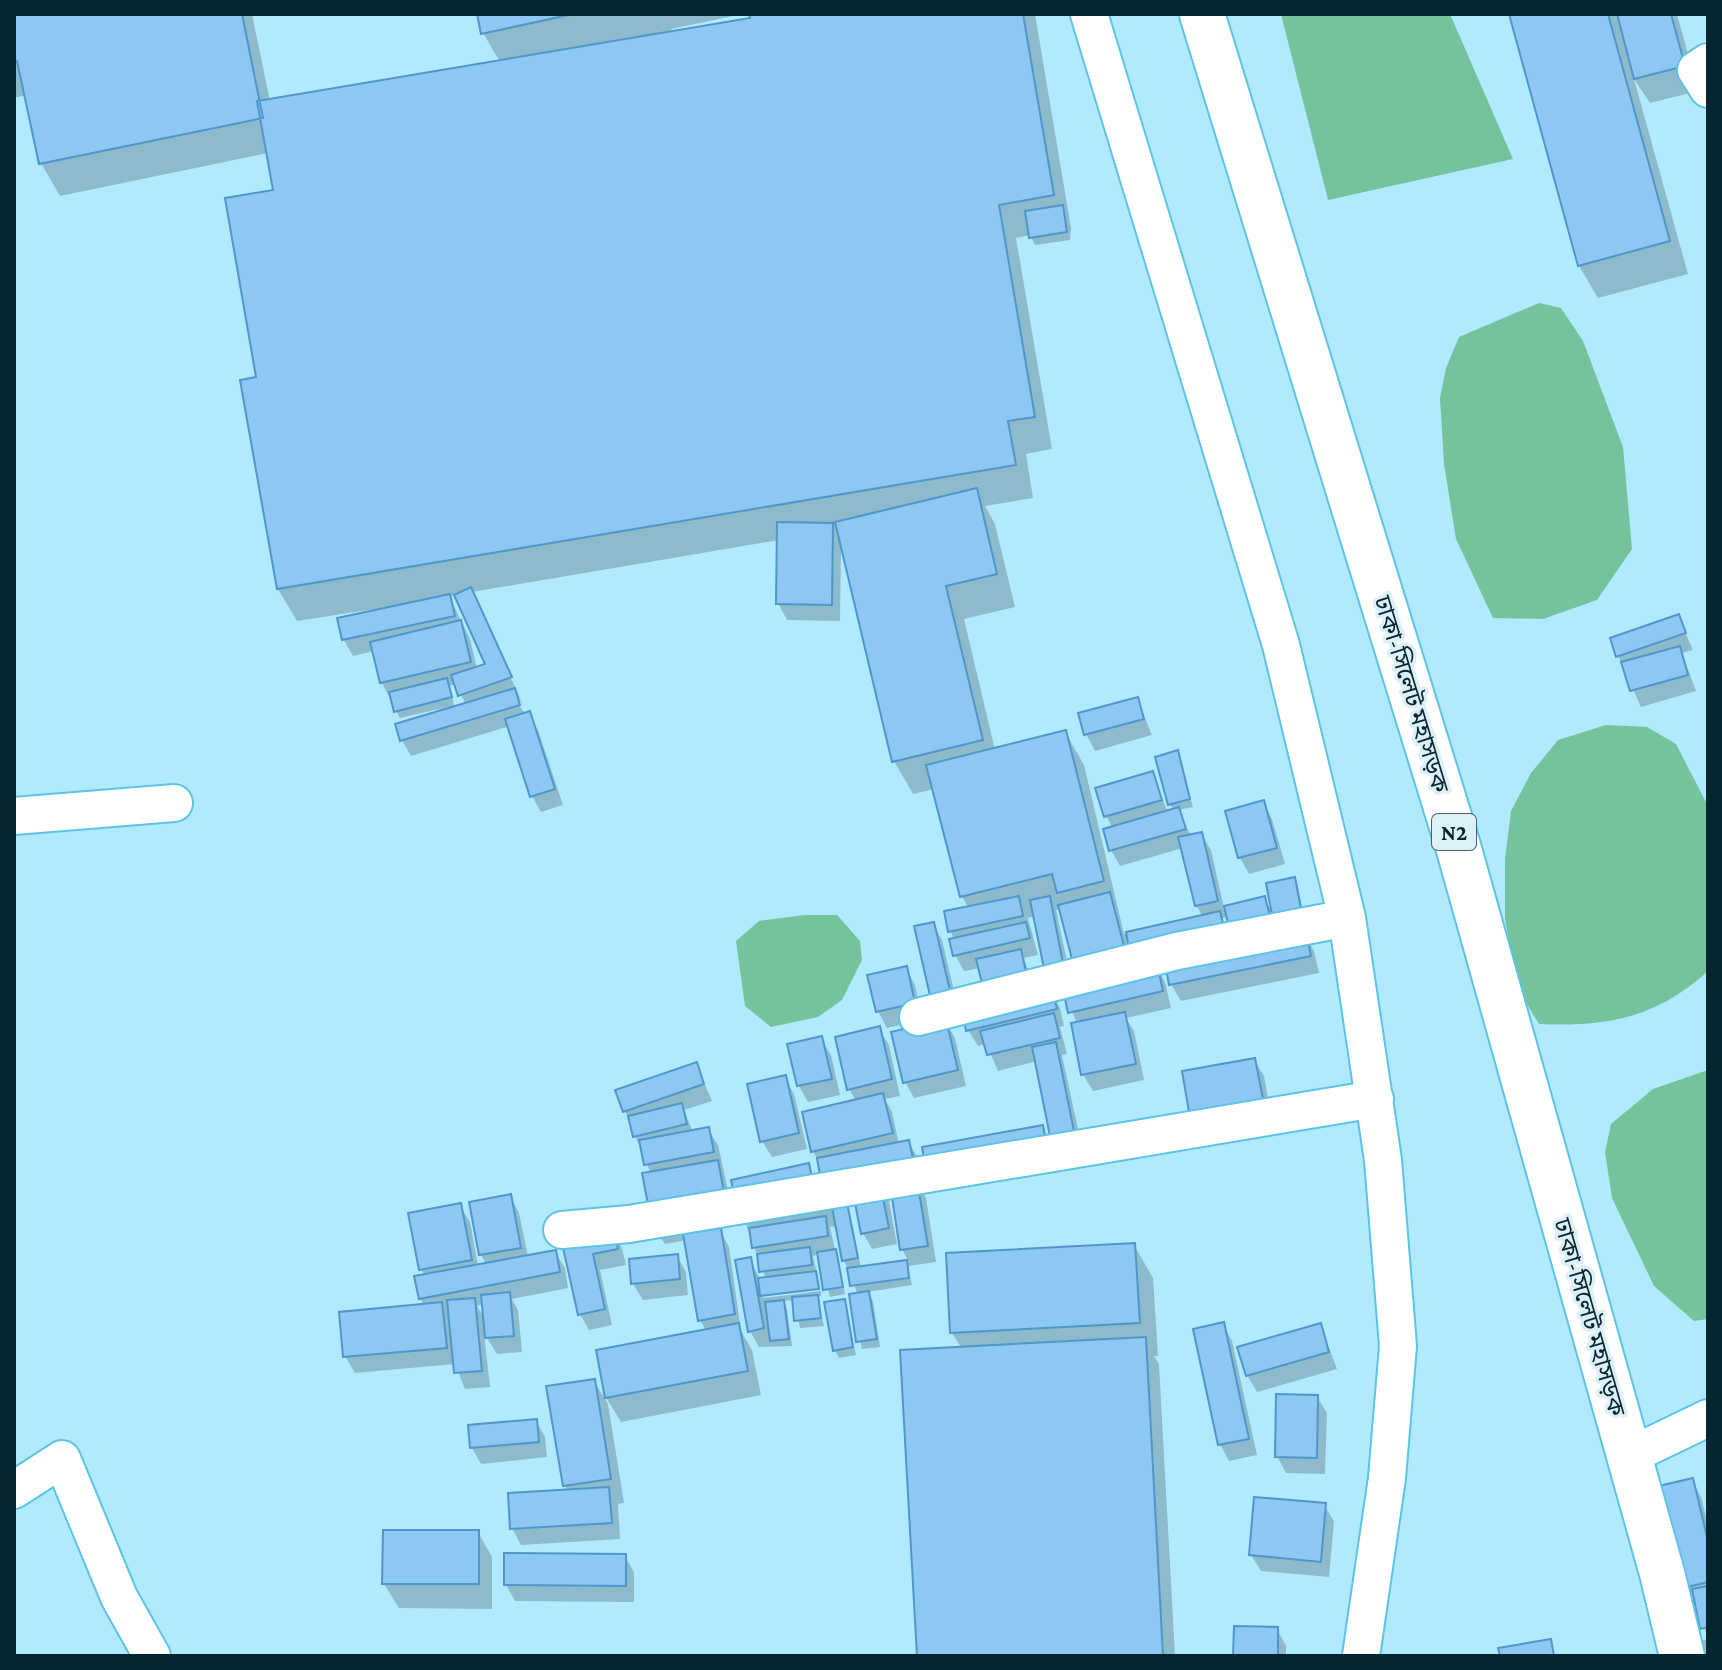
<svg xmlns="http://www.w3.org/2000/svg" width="1722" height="1670" font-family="'Crimson Pro','Noto Sans Bengali',serif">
<rect width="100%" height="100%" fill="#b1eafe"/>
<path fill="#73c39d" d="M1281,14H1450L1513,159L1328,200Z
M1539,303L1561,308L1583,341L1623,447L1632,549L1597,600L1543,619L1493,618L1456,539L1444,464L1440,398L1446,368L1459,337Z
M1606,725L1647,727L1676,744L1708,806V971C1657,1018 1606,1027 1539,1024L1516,986L1505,919V859L1511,811L1531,773L1558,740Z
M805,915H837L860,941L862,960L842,1000L818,1017L771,1027L745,1006L736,941L759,921Z
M1708,1070V1319L1694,1321L1654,1286L1612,1198L1605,1152L1611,1124L1653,1089Z"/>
<path fill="#0003" fill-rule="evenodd" d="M14,14H252L270,101L500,62L483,33L479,14H743L671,29L672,33L752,19V14H1035L1071,228L1070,240L1035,245L1030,235L1016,238L1052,449L1026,454L1033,498L985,506L995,524L1015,607L964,619L995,750L1065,732L1084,765L1124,934L1203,917L1196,905L1183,848L1120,866L1111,850L1113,828L1106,816L1152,774L1168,813L1174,811L1170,804L1177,753L1193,807L1178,810L1191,836L1201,834L1211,850L1224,908L1264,898L1273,914L1294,879L1298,887L1305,922L1279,926L1271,912L1274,929L1229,917L1222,918L1228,930L1305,935L1314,951L1319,973L1181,1001L1171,984L1167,963L1156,966L1165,982L1171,1008L1126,1018L1134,1031L1144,1080L1093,1091L1083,1075L1077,1024L1036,916L1028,918L1038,955L1024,958L1036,995L1051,991L1060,1008L1064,1026L1060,1027L1067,1054L1062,1055L1084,1157L1037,1061L998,1071L986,1044L978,1046L968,1030L993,1005L980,968L964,971L955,955V940L950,931L969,908L962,897L934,789L913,794L894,761L841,548L840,621L787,620L778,603L779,540L472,592L524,707L518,697L514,699L538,730L563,805L541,812L532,796L510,726L411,756L402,740L449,710L448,707L400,718L382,683L374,651L353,656L344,640L375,612L374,609L297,621L278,589L258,379L275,191L268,153L60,196L41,163L26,95L14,98ZM456,595L487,666L477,669L470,639L449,596ZM456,684L466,705L455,708L449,686ZM1061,909L1086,981L1072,984L1056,910Z
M1511,14H1677L1698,91L1650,103L1634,79L1688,274L1598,298L1579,266Z
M1678,616L1693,650L1682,653L1696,691L1641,707L1618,656Z
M1137,699L1152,735L1095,751L1086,734Z
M1263,802L1272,819L1285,864L1249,874L1240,858L1228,812Z
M933,924L942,940L959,1012L942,1016Z
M906,968L915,985L923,1020L887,1028L878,1011Z
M945,1021L955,1038L966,1086L914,1098L905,1082Z
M879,1029L889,1045L900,1096L885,1099L892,1112L899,1144L908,1142L918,1158L916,1181L926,1198L936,1262L908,1266L912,1285L867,1292L873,1301L880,1347L862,1349L851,1296L858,1295L844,1260L838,1226L830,1227L845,1294L830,1297L819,1254L813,1256L820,1287L763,1294V1298L821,1291V1296L817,1297L824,1326L800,1328L794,1300L783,1301L787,1309L792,1346L759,1347L750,1331V1260L760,1279H766L741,1211L808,1165L821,1197L819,1162L813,1151L856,1101L849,1089ZM892,1185L902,1249L909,1262L861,1268L848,1203L854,1192L863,1233L872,1249L897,1244L889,1201L881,1187Z
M821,1039L831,1055L840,1095L808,1102L799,1086L790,1046Z
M1254,1060L1264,1076L1271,1115L1191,1111Z
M696,1064L712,1101L684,1110L693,1132L708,1129L718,1145L733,1213L699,1225L700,1234L720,1230L729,1247L741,1331L752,1350L761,1395L621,1422L607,1399L598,1351L706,1331L700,1320L686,1240L665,1244L660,1237L651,1174L625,1111Z
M785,1078L794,1094L807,1149L772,1157L762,1141Z
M510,1196L519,1213L528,1257L555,1252L565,1268L568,1288L512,1299L518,1310L522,1352L497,1354L484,1333L490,1387L465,1389L455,1364L355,1373L345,1356L425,1306L420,1298L425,1276L421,1269L460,1206L470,1222L478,1266L487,1265L481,1255L471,1204ZM484,1304L486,1321L477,1306Z
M613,1232L622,1248L626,1265L600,1270L612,1325L589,1330L580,1314L564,1244Z
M1134,1245L1153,1278L1158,1356H1154L1159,1364L1175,1656H919L962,1349L952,1333Z
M677,1256L686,1272L688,1295L643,1300L633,1284Z
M844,1301L856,1355L839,1358L835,1350Z
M1223,1324L1232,1341L1257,1455L1229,1461L1220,1444Z
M1320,1325L1337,1369L1257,1392L1247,1375Z
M594,1381L608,1404L624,1503L618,1504L620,1539L521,1545L512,1528L568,1492L565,1486Z
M1317,1397L1327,1413L1325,1474L1286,1473L1277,1456Z
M536,1421L545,1437L547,1457L481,1464L472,1448Z
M1692,1480L1701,1497L1708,1525V1639L1697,1603L1686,1605Z
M1324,1505L1334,1521L1329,1577L1261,1571L1251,1555Z
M478,1532L492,1557V1609L399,1608L384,1584Z
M625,1556L634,1572V1602L515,1601L506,1585Z
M1277,1629L1286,1646V1656H1235Z
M1708,1639V1656H1697L1694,1642Z"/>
<path fill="#8fc7f3" stroke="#4f97cb" stroke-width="2" d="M14,14H242L263,118L39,164L17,61L14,62Z
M477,14H573L481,34Z
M749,14H1023L1054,195L999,205L1035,417L1008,421L1016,465L277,589L240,380L256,377L225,198L273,190L257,101L750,18Z
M1509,14H1608L1670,241L1578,266Z
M1617,14H1671L1685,66L1634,79Z
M1063,205L1067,232L1029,238L1025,211Z
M977,488L997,574L946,586L983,740L892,762L835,522Z
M777,522L833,523L832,605L776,604Z
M471,587L512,677L458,696L451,675L485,664L454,595Z
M450,594L455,616L342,640L337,618Z
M1679,614L1686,633L1616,657L1610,638Z
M461,620L471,662L380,683L370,642Z
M1680,646L1688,675L1630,691L1621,662Z
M447,678L452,697L394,712L389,692Z
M515,688L520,705L400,741L395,724Z
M1138,697L1144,719L1084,735L1078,713Z
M530,711L555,789L530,797L505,719Z
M1066,730L1104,881L1057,893L1052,874L960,897L926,765Z
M1178,750L1190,799L1168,805L1155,757Z
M1153,771L1162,800L1104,817L1095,788Z
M1264,800L1277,848L1238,858L1225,811Z
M1179,807L1186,829L1109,851L1103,829Z
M1202,832L1218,901L1195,906L1178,837Z
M1295,877L1302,914L1273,920L1266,883Z
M1110,892L1125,950L1073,963L1058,905Z
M1019,896L1023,916L948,932L944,911Z
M1050,896L1065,974L1046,978L1030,900Z
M1265,896L1271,921L1230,931L1224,906Z
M1220,911L1225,932L1130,953L1126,932Z
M934,922L951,995L931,1000L914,926Z
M1026,922L1030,938L953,956L949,939Z
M1306,933L1311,956L1169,985L1165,962Z
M1021,949L1029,986L985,995L976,959Z
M1157,963L1163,991L1068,1013L1062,985Z
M907,966L915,1003L876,1012L867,975Z
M1052,989L1057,1009L966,1031L962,1010Z
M1125,1012L1136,1064L1081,1075L1071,1023Z
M1054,1013L1060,1038L987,1055L980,1031Z
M946,1019L958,1070L903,1083L891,1032Z
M880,1026L892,1079L847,1090L835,1037Z
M822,1036L832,1079L797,1086L787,1044Z
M1056,1042L1076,1141L1052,1146L1032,1047Z
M1255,1058L1263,1099L1189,1112L1182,1071Z
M697,1062L704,1084L623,1112L615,1090Z
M786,1075L799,1133L760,1142L747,1084Z
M883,1093L893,1133L811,1152L802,1112Z
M682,1103L687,1124L633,1137L628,1116Z
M1043,1125L1046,1142L925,1165L922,1147Z
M709,1127L714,1152L644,1165L639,1140Z
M909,1140L914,1163L821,1181L817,1158Z
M718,1160L725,1197L649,1210L642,1173Z
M809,1163L813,1182L735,1199L731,1180Z
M917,1180L928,1246L900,1250L890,1184Z
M880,1183L889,1228L861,1234L852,1188Z
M845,1193L858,1258L842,1261L830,1196Z
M511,1194L521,1248L479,1255L469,1202Z
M461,1203L472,1260L419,1270L408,1213Z
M826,1216L828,1236L752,1248L749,1228Z
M721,1228L735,1314L698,1321L683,1234Z
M614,1230L618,1249L593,1254L605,1309L578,1315L562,1243Z
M1135,1243L1140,1323L950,1333L946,1253Z
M810,1247L812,1265L759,1272L757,1254Z
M836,1249L843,1287L823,1290L817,1252Z
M556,1250L560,1272L419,1299L414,1276Z
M678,1254L680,1279L631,1284L629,1259Z
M751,1257L764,1328L748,1332L735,1260Z
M907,1260L909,1278L850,1286L847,1268Z
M816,1271L819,1289L760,1296L758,1278Z
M869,1291L877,1339L856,1342L849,1294Z
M510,1292L514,1336L485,1338L481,1295Z
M818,1295L821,1318L794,1321L792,1297Z
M475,1298L482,1371L454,1373L447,1300Z
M845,1299L853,1347L833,1351L824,1302Z
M784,1300L789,1339L770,1341L765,1302Z
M442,1302L447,1348L343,1357L339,1312Z
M1224,1322L1249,1439L1218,1445L1193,1329Z
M739,1323L748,1371L605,1398L596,1350Z
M1321,1323L1329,1352L1246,1376L1237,1347Z
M1146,1337L1163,1656H917L900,1350Z
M595,1379L611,1479L563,1486L546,1386Z
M1276,1394L1318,1395L1317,1458L1275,1457Z
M537,1419L539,1442L470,1448L468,1425Z
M1693,1478L1708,1541V1582L1675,1590L1650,1488Z
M609,1487L612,1523L510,1529L508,1493Z
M1254,1497L1326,1503L1321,1562L1249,1555Z
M383,1530H479V1584H382Z
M504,1553L626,1554V1586L504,1585Z
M1708,1586V1627L1700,1629L1692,1589Z
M1234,1626L1278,1627V1656H1233Z
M1551,1639L1554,1656H1500L1498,1648Z"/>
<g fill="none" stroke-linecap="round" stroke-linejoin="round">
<g stroke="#5dc4e6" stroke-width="40">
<path id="minor" d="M1089,14L1281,645L1347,918L1383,1160L1398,1346L1387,1478L1361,1656
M1708,62L1696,70L1708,89
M14,816L174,803
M918,1017L1177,951L1347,918
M562,1230L629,1224L1375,1099
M1629,1456L1708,1418
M14,1490L62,1459L119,1597L152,1656"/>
</g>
<g stroke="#5dc4e6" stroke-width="48">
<path id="trunk" d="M1202,14L1458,846L1662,1573L1682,1656"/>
</g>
<use href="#minor" stroke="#fff" stroke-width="36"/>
<use href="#trunk" stroke="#fff" stroke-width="44"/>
</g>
<g text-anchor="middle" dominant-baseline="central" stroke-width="7" stroke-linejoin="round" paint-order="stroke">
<rect fill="#def0f7" stroke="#45636c" stroke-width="2" x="1432" y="814" width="44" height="36" rx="6"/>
<g font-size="22" font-weight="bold" fill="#042630">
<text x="1454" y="832">N2</text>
</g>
<g font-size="24" fill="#042630" stroke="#def0f7">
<text transform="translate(1412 694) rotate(73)">ঢাকা-সিলেট মহাসড়ক</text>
<text transform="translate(1590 1317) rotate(74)">ঢাকা-সিলেট মহাসড়ক</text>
</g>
</g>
<rect width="1722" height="1670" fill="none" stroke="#042630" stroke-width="32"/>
</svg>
